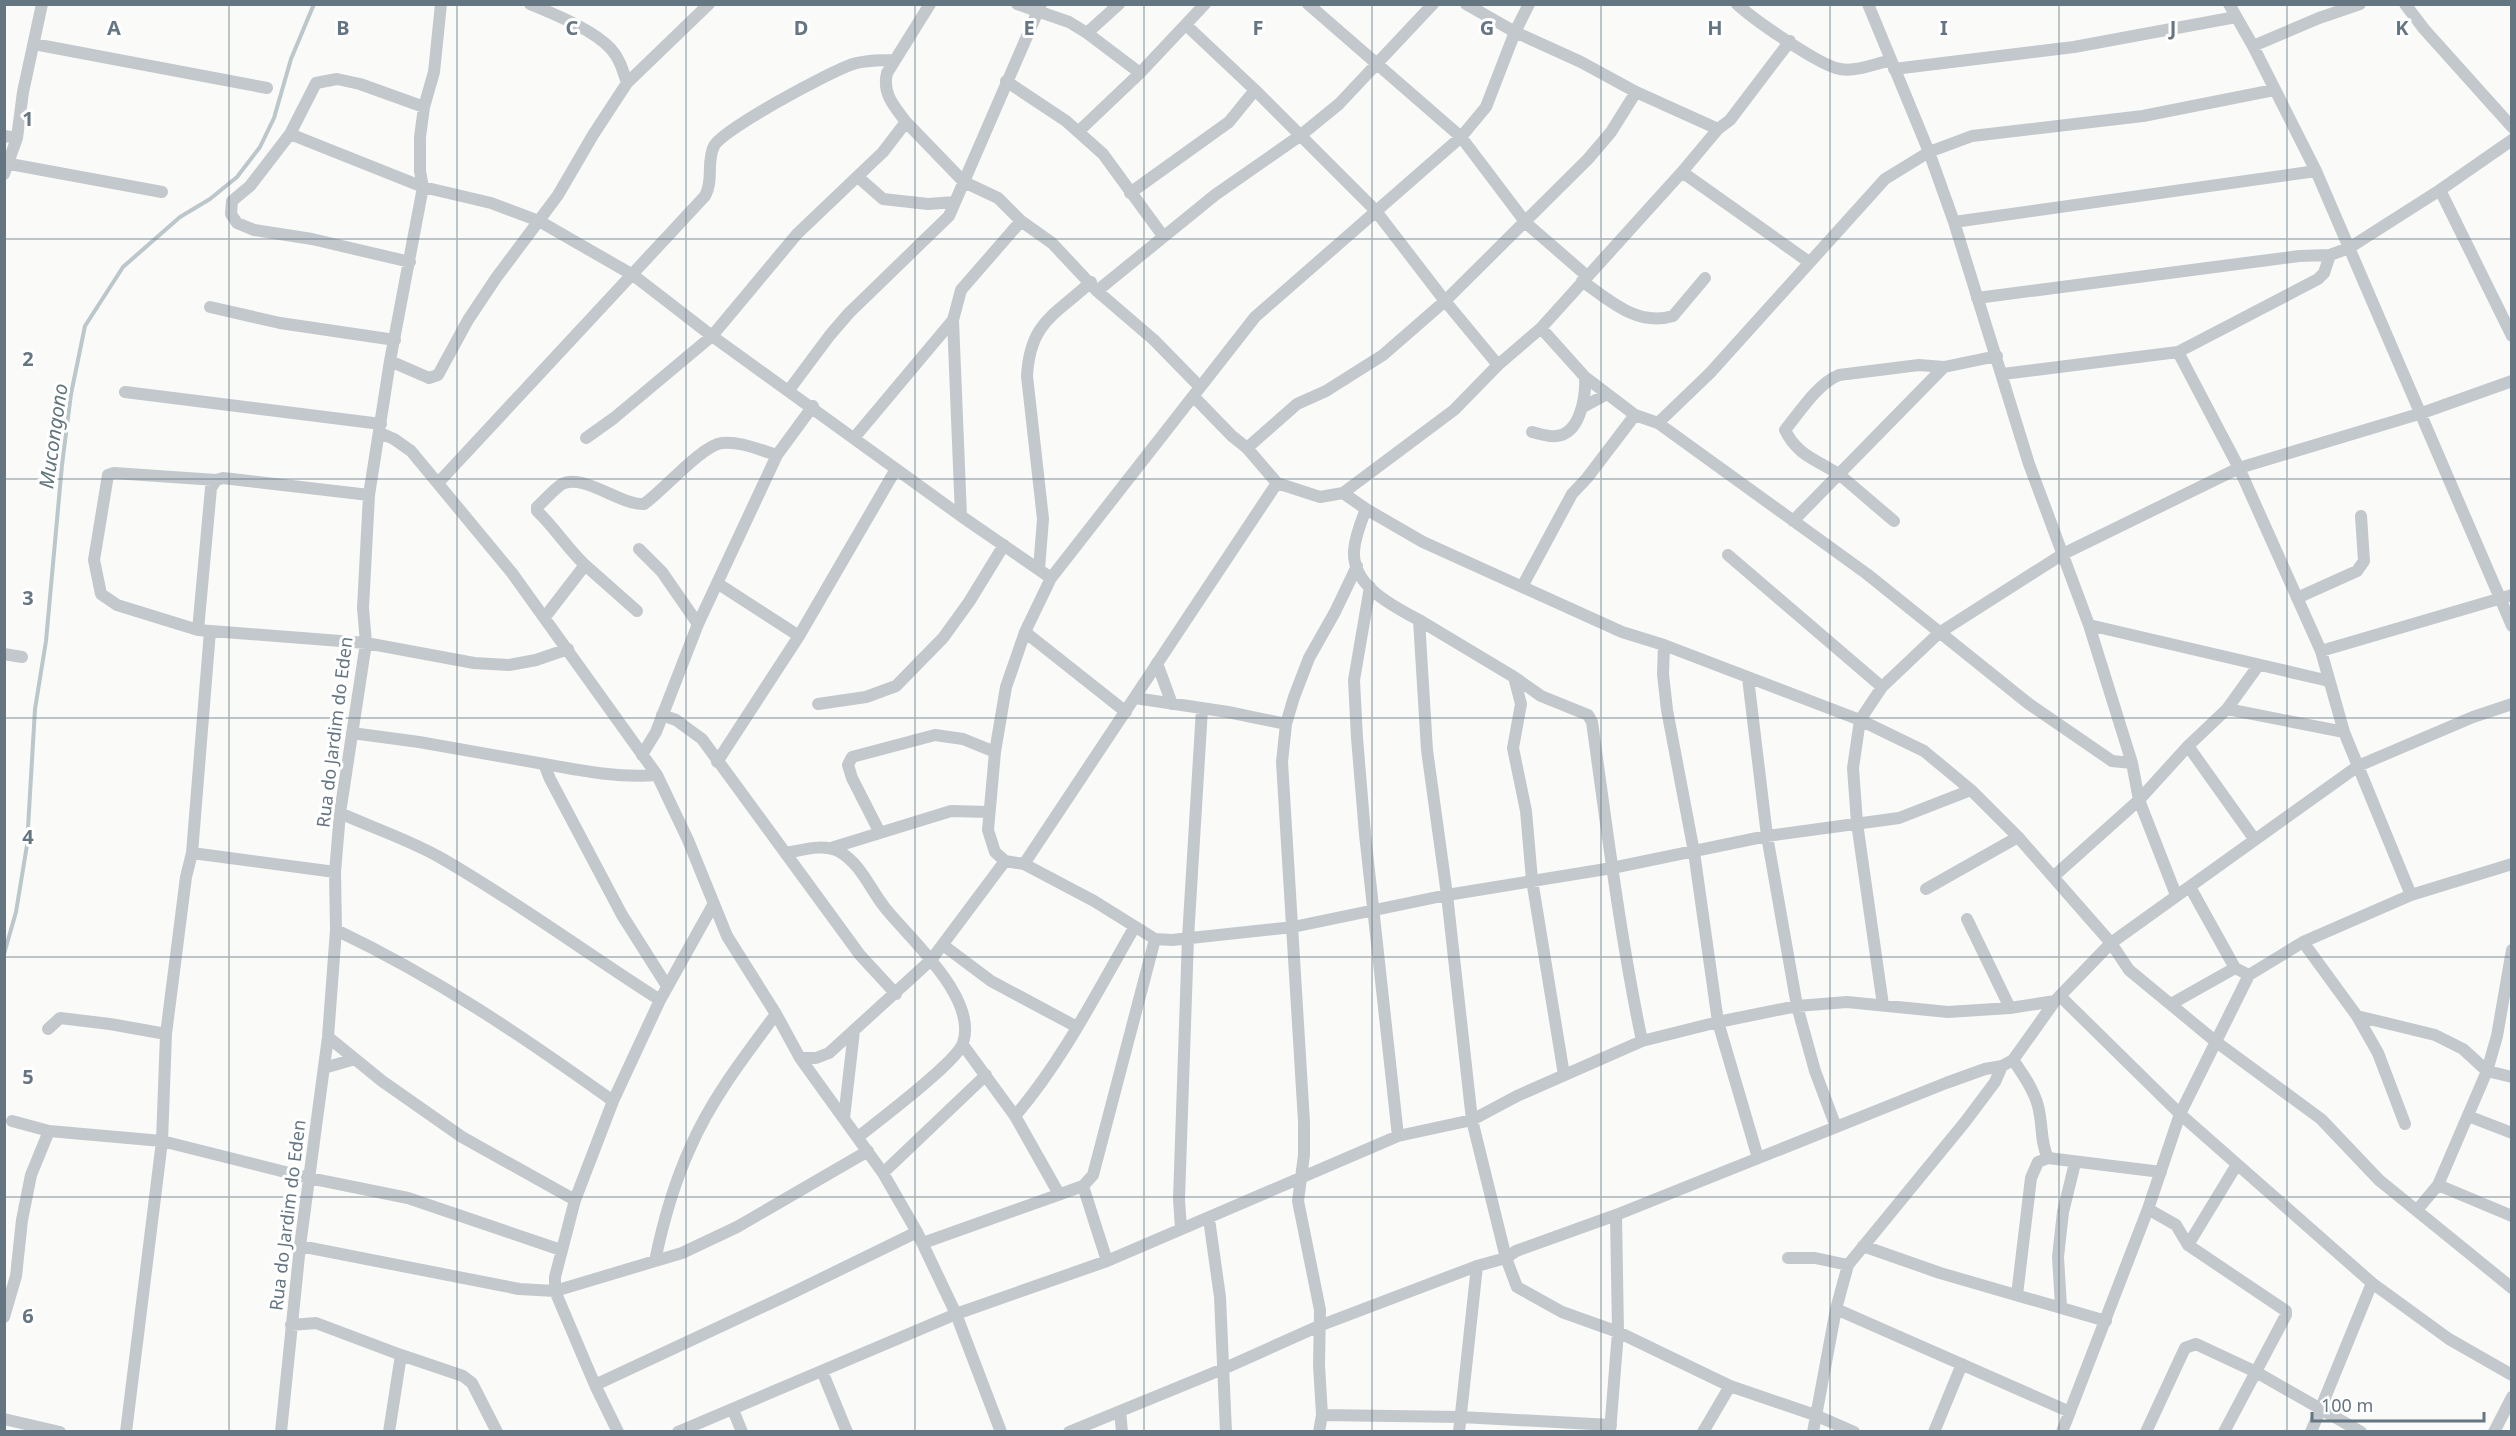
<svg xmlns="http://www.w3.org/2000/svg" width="2516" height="1436" font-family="'Noto Sans',sans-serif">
<rect width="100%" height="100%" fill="#fafaf8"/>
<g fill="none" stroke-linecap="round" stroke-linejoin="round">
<path stroke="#bbc7cb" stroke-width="4" d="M4,954L16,912L27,845L35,709L46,641L62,465L71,394L85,326L123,267L180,217L210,199L237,177L260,147L274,118L291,59L314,4"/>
<path stroke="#c3c8cc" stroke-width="12" d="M530,4C554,14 594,30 611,49C620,59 623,71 627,83
M1017,4L1069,22L1087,33L1140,73
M1308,4L1461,137L1526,223L1587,276
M1466,4L1515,32L1581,62L1636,92L1718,129
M1529,4L1515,32L1486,107L1461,137L1255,317L1051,578L1025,632L1006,687L995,752L988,830L995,852L1005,861L1024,864L1094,901L1155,939L1172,940L1293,927L1447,895L1612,868L1767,836L1899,818L1971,790
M1737,4C1753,19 1820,66 1840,69C1856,72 1875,64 1891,60
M1868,4L1929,152L1954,222L2029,464L2089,625L2132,763L2139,800L2176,895
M2229,4L2253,46L2316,171L2512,626
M2405,4L2424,29L2512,127
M1186,25L1255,90L1375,210L1445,301L1498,365
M1087,33L1119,4
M34,44L267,88
M2253,46L2319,18L2360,4
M1894,69L2074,47L2236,17
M1006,81L1066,121L1103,154L1163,236
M906,122L964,182L998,198L1021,221L1052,243L1097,291L1154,340L1200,387
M1079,131L1140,73L1205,4
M290,134L423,187L491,203L539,221L633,275L712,336L961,516L1051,578
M4,136L17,138
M10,164L162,192
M1682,172L1809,262
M4,174L17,138L23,92L42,4
M858,177L883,199L928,204L955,202
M2440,190L2512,336
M1130,193L1229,122L1255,90
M1954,222L2316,171
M410,262L312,239L254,230L237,223L231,214L232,201L250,186L290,134L316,83L337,79L360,84L424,107
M1582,281C1609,300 1637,327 1673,316L1705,278
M1097,291L1215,195L1301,135L1339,104L1433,4
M1977,298L2299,256L2330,255
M210,307L280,323L395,340
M953,320L961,516
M1541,328L1585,377L1635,415L1658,423L1867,574L2029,704L2112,761L2132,763
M2178,352L2239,468L2321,651L2344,732L2411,895
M390,361L429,378L438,375L468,320L496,278L558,195L593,135L627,83L709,4
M2003,374L2178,352L2318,279L2324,273L2330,255L2349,248L2440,190L2512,140
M789,390L830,335L849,313L949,216L1041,4
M125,392L381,424
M1194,397L1232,436L1247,448L1277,483L1320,497L1343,493L1366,509L1423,542L1622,632L1664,645L1860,720L1924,751L1971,790L2018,837L2111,943L2129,970L2215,1041L2321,1119L2379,1180L2512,1288
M1583,407L1607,394
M1658,423L1710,373L1885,179L1929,152L1972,136L2143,116L2274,90
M1532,432C1540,434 1548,437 1556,436C1581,434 1586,395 1585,377
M380,433L394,439L411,451L512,573L657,775L688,840L727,936L776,1014L800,1058L883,1173L917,1232L956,1314L1001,1432
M586,438L614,418L712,336L797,234L883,152L906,122C894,106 882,94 887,73L930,4
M854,438L953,320L961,290L1021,221
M1247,448L1297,404L1326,391L1383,355L1445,301L1588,159L1611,132L1636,92
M216,480L211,488L198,630L366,643L474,663L509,665L536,660L568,649
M438,483L705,196C714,180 706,162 714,146C723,129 831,71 853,64C866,60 881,60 895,60
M1343,493L1454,410L1498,365L1541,328L1682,172L1718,129L1730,120L1790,41
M1366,509C1361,522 1355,536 1354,551C1352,586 1393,606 1419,620L1427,750L1447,895L1472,1120L1506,1258L1517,1287L1562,1312L1618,1332L1730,1386L1815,1415L1854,1432
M1793,521L1944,367L1997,356
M1894,521C1876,506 1859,491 1841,476C1819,460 1798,457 1785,430C1800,412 1817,384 1839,375L1919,365L1944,367
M639,549L662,572L698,624
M1728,555L1882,687
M585,565L637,611
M1039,569L1043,519L1027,376C1030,322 1055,315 1091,282
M717,583L799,636
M1523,585L1572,494L1587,478L1635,415
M1370,587L1354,680L1357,738L1365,834L1398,1136
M2297,598L2357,571L2364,561L2361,516
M545,617L585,565C567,548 555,528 537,511V507C545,500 553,490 562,484C583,473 620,505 644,504C663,491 702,445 722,443C740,441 760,450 777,455
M1419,620L1514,677
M2089,625L2329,681
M198,630L117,605L101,594L94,560L108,475L114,473L216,480L223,478L369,495
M1025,632L1126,712
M1664,645L1663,674L1667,710L1694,852L1718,1022L1758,1158
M2321,651L2512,595
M4,654L22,657
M1157,663L1172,704
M1748,678L1767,836L1797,1006L1815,1071L1836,1127
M1135,698L1228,712L1286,724
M818,704L866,697L896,686L943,638L969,602L1004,545
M2227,709L2344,732
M662,715L676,720L702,739L860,955L896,994
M352,733L419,742L544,764
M2188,746L2255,840
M642,755L656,732L698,624L777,455L813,406
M717,762L799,636L896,469
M657,775C618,778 582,771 544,764L550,779L622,915L667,986
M340,813C373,828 410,840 441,858C516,901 586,953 660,1000
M880,833L852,778L848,765L852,757L935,735L963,739L995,752
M831,848L951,811L989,812
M192,853L335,872
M786,853C803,850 823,843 840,852C861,864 871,891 886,909C911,940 978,998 963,1043C957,1062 877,1122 858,1137
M1024,864L1277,483
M2053,877L2139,800L2188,746L2227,709L2258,666
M2190,887L2235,968
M1926,889L2018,837
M1967,919L2010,1008
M336,930C437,978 522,1036 613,1101
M2303,942L2357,1016L2435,1035L2463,1049L2487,1071L2512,1077
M943,945L991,981L1077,1027
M2060,996L2180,1114L2372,1283L2449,1339L2512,1375
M2171,1004L2235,968L2249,975L2303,942L2411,895L2512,864
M1883,1005L1857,823L1853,768L1860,720L1882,687L1939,633L2063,554L2239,468L2422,413L2512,381
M2357,1016L2378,1053L2405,1124
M48,1029L60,1018L110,1024L166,1034
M328,1037L382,1081L462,1137L575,1200
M963,1045L1015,1116L1059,1194
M800,1058H816L829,1053L931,960L1005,861
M2013,1060C2023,1074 2034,1090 2038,1106C2043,1124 2040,1142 2048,1158L2161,1172
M324,1068L355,1059
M1564,1075L1532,880L1526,811L1513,748L1521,704L1514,677L1541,696L1588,715L1592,722C1607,829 1620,936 1642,1041
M1015,1116C1063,1060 1097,992 1134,928
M2468,1116L2512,1133
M844,1118L854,1031
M12,1121L49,1131L162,1141L309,1178L408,1198L561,1250
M883,1173L986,1075
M2438,1185L2512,1216
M2148,1209L2176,1225L2188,1245L2286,1311V1315L2224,1432
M2417,1210L2438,1185L2487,1071L2497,1036L2512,950
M1209,1219L1220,1297L1226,1432
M1181,1229L1179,1199L1188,938L1202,709
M923,1243L1083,1186
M2188,1245L2236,1166
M300,1246L519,1289L555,1291L682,1253L737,1227L868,1151
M1863,1246L1940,1273L2106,1321
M1788,1258H1815L1848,1265
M655,1261C663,1222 674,1183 691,1146C712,1098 745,1056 776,1014
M1107,1261L1083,1186L1093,1175L1155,939
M2017,1295L2031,1178L2038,1162L2048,1158
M2061,1306L2058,1257L2063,1212L2075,1163
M1836,1309L2070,1412
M4,1317L16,1276L22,1220L31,1175L49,1131
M291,1325L316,1323L401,1355
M822,1371L847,1432
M595,1385L790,1294L917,1232
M733,1410L742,1432
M1120,1411L1122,1432
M1322,1415L1461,1417L1611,1425
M4,1419L60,1432
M126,1432L162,1141L166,1034L186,877L192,853L210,631
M281,1432L300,1246L328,1037L336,930L335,872L340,813L366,643L363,608L369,495L390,361L423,187L420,171V137L424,107L434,72L441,4
M389,1432L401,1355L463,1376L472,1383L497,1432
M618,1432L595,1385L555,1291V1277L575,1200L613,1101L660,1000L713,905
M678,1432L956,1314L1107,1261L1398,1136L1472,1120L1517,1096L1642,1041L1718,1022L1797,1006L1847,1002L1948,1012L2010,1008L2055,1001L2111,943L2358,766L2473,717L2512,704
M1069,1432L1223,1369L1319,1326L1477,1266L1506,1258L1516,1251L1616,1215L1946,1083L1985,1069L2002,1066
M1319,1432L1322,1415L1319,1365L1320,1310L1298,1201L1304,1155V1122L1282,762L1286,724L1294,697L1309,658L1335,612L1357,566
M1459,1432L1477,1266
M1610,1432L1618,1332L1616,1215
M1703,1432L1730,1386
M1813,1432L1836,1309L1848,1265L1965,1122L1995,1082L2002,1066L2013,1060L2055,1001
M1934,1432L1962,1364
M2062,1432L2148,1209L2180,1114L2249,975
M2146,1432L2185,1348L2196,1344L2256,1372L2361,1432
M2311,1432L2372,1283
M2494,1432L2512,1397"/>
</g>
<path fill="none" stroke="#657683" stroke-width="1.5" stroke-opacity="0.55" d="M229,4V1432M457,4V1432M686,4V1432M915,4V1432M1144,4V1432M1372,4V1432M1601,4V1432M1830,4V1432M2059,4V1432M2287,4V1432M4,239H2512M4,479H2512M4,718H2512M4,957H2512M4,1197H2512"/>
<g text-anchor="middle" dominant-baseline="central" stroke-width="6" stroke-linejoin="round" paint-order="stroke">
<g font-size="18" fill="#657683" stroke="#fff">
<text transform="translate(334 732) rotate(-83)">Rua do Jardim do Eden</text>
<text transform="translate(287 1215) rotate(-83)">Rua do Jardim do Eden</text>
</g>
<g font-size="20" font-style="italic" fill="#60757c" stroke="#fff">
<text transform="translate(53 436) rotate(-82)">Mucongono</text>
</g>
</g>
<g font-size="20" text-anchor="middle" font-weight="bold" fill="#657683" stroke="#fff" stroke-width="6" stroke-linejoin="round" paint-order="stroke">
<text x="114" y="35">A</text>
<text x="343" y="35">B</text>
<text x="572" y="35">C</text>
<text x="801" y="35">D</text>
<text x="1029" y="35">E</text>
<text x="1258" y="35">F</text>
<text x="1487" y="35">G</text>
<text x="1715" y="35">H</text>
<text x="1944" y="35">I</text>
<text x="2173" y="35">J</text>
<text x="2402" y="35">K</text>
<text x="28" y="126">1</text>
<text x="28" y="366">2</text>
<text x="28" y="605">3</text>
<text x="28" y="844">4</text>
<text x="28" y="1084">5</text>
<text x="28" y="1323">6</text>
</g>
<rect width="2516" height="1436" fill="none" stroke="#657683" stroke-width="12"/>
<path d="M2312 1412v9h172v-9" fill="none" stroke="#657683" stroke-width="3"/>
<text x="2321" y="1412" font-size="18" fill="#657683" stroke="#ffffff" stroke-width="4.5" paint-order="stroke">100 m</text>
</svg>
